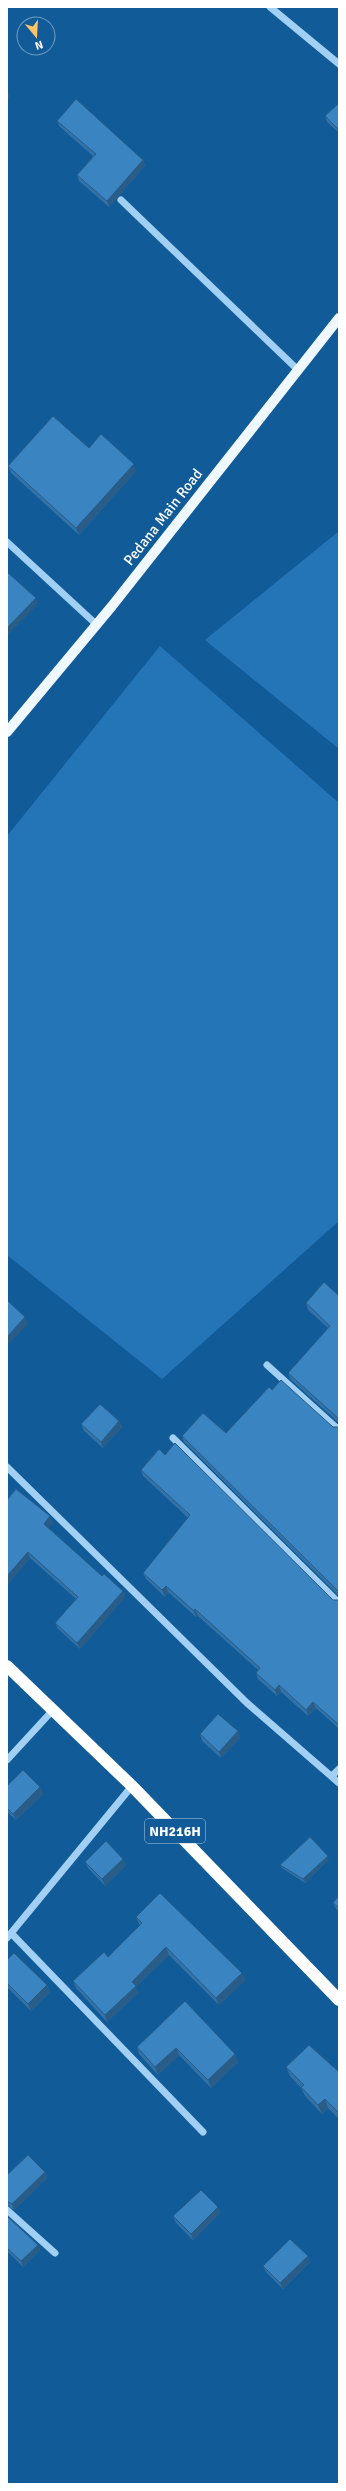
<svg xmlns="http://www.w3.org/2000/svg" width="346" height="2491" font-family="Signika,sans-serif">
<rect width="100%" height="100%" fill="#115b98"/>
<path fill="#2475b8" d="M339,531V749L205,640Z
M160,646L339,803V1221L162,1379L7,1255V836Z"/>
<g fill="none" stroke-linecap="round" stroke-linejoin="round">
<path stroke="#a2d0f4" stroke-width="7" d="M270,7L339,64
M121,200L298,370
M7,542L97,625
M267,1365L339,1430
M173,1438L339,1603
M7,1467L247,1703L339,1783
M7,1760L53,1710
M332,1776L339,1769
M12,1934L203,2132
M7,1938L132,1786
M7,2210L55,2253"/>
<path stroke="#eff7ff" stroke-width="10" d="M7,732L112,606L339,318"/>
<path stroke="#fff" stroke-width="12" d="M7,1666L132,1786L339,2000"/>
</g>
<path fill="#3272a6" d="M339,103V133L327,122L325,116Z
M57,121L143,160L145,166L109,207L79,181L77,175L93,156L60,127Z
M89,448L136,471L79,535L11,473L8,466Z
M339,1296V1423L290,1379L288,1373L328,1328L308,1310L306,1303Z
M272,1390L333,1427H339V1596L184,1442L182,1436L226,1433Z
M119,1421L122,1427L103,1448L84,1431L81,1424Z
M141,1470L333,1600H339V1729L316,1708L308,1716L281,1692L277,1696L258,1679L256,1673L258,1670L198,1616L196,1617L168,1592L165,1597L146,1579L143,1573L188,1518L143,1476Z
M50,1516L53,1523L48,1528L102,1576L123,1591L125,1597L80,1649L58,1629L55,1623L76,1599L30,1558L7,1585Z
M238,1731L240,1738L221,1758L202,1741L200,1734Z
M7,1786L40,1787L43,1794L16,1820L7,1812Z
M123,1859L126,1865L105,1886L88,1868L85,1862Z
M329,1859L305,1883L282,1868L280,1865Z
M339,1896V1912L336,1909L333,1903Z
M136,1917L242,1973L245,1980L219,2005L169,1955L136,1987L138,1993L107,2022L76,1988L73,1981L108,1957L140,1926Z
M7,1960L47,1985L50,1992L31,2011L7,1987Z
M185,2001L238,2062L211,2088L179,2055L158,2075L139,2054L137,2047Z
M286,2067L339,2072V2119L328,2108L322,2114L305,2096L301,2088L290,2076Z
M45,2172L47,2178L14,2210L7,2206V2175Z
M220,2213L193,2240L176,2223L173,2216Z
M7,2216L38,2245L40,2250L23,2267L7,2251Z
M310,2262L283,2289L266,2272L263,2266Z"/>
<path fill="#295c87" d="M7,90L10,96L7,100Z
M143,160L145,166L109,207L107,201Z
M134,464L136,471L79,535L76,528Z
M36,598L38,604L7,636V628Z
M25,1317L28,1324L9,1344L7,1339V1337Z
M119,1421L122,1427L103,1448L101,1442Z
M50,1516L53,1523L46,1530L44,1524Z
M28,1552L30,1558L7,1585V1576Z
M166,1586L168,1592L165,1597L162,1590Z
M123,1591L125,1597L80,1649L77,1643Z
M195,1609L198,1616L196,1617L194,1611Z
M279,1685L281,1692L277,1696L275,1690Z
M313,1702L316,1708L308,1716L306,1710Z
M238,1731L240,1738L221,1758L219,1752Z
M40,1787L43,1794L16,1820L13,1814Z
M328,1856L329,1859L305,1883L303,1879Z
M123,1859L126,1865L105,1886L102,1879Z
M166,1947L169,1955L136,1987L138,1993L107,2022L105,2015L132,1982Z
M242,1973L245,1980L219,2005L216,1998Z
M47,1985L50,1992L31,2011L28,2004Z
M176,2048L179,2055L158,2075L155,2067Z
M235,2054L238,2062L211,2088L208,2080Z
M325,2099L328,2108L322,2114L318,2105Z
M45,2172L47,2178L14,2210L12,2204Z
M218,2207L220,2213L193,2240L191,2234Z
M38,2245L40,2250L23,2267L21,2261Z
M308,2256L310,2262L283,2289L280,2283Z"/>
<path fill="#3a84c1" stroke="#295c87" d="M76,99L143,160L107,201L77,175L96,154L57,121Z
M339,103V130L325,116Z
M53,416L89,448L101,434L134,464L76,528L8,466Z
M7,572L36,598L7,628Z
M324,1282L339,1296V1419L288,1373L330,1326L306,1303Z
M7,1300L25,1317L7,1337Z
M281,1380L333,1427H339V1454L338,1455L339,1456V1592L182,1436L203,1413L226,1433L269,1387L272,1390Z
M100,1404L119,1421L101,1442L81,1424Z
M175,1443L333,1600H339V1725L313,1702L306,1710L279,1685L275,1690L256,1673L260,1668L195,1609L194,1611L166,1586L162,1590L143,1573L190,1515L141,1470L159,1449L165,1455Z
M16,1489L50,1516L44,1524L102,1576L104,1574L123,1591L77,1643L55,1623L78,1597L28,1552L7,1576V1500Z
M218,1714L238,1731L219,1752L200,1734Z
M23,1770L40,1787L13,1814L7,1808V1786Z
M310,1837L328,1856L303,1879L280,1865Z
M106,1841L123,1859L102,1879L85,1862Z
M160,1893L242,1973L216,1998L166,1947L132,1982L136,1986L105,2015L73,1981L104,1952L108,1957L142,1923L136,1917Z
M339,1896V1908L333,1903Z
M14,1953L47,1985L28,2004L7,1983V1960Z
M185,2001L235,2054L208,2080L176,2048L155,2067L137,2047Z
M309,2045L339,2072V2113L325,2099L318,2105L301,2087L304,2085L286,2067Z
M28,2155L45,2172L12,2204L7,2201V2175Z
M201,2190L218,2207L191,2234L173,2216Z
M7,2216L38,2245L21,2261L7,2248Z
M290,2239L308,2256L280,2283L263,2266Z"/>
<g text-anchor="middle" dominant-baseline="central" stroke-width="3" stroke-linejoin="round" paint-order="stroke">
<rect fill="#115b98" stroke="#b8cee0" stroke-width="1" x="145" y="1819" width="60" height="24" rx="3"/>
<g font-size="14" font-weight="bold" fill="#fff">
<text x="175" y="1831">NH216H</text>
</g>
<g font-size="15" fill="#fff" stroke="#115b98">
<text transform="translate(163 517) rotate(-52)">Pedana Main Road</text>
</g>
</g>
<rect width="346" height="2491" fill="none" stroke="#ffffff" stroke-width="16"/>
<g transform="translate(36 36) rotate(162)"><circle r="19" fill="#115b98" stroke="#709dc1"/>
<path d="M0-3L7 15L0 10L-7 15Z" fill="#ffc265"/>
<text y="-6" font-size="11" font-weight="bold" text-anchor="middle" fill="#ffffff">N</text>
</g>
</svg>
